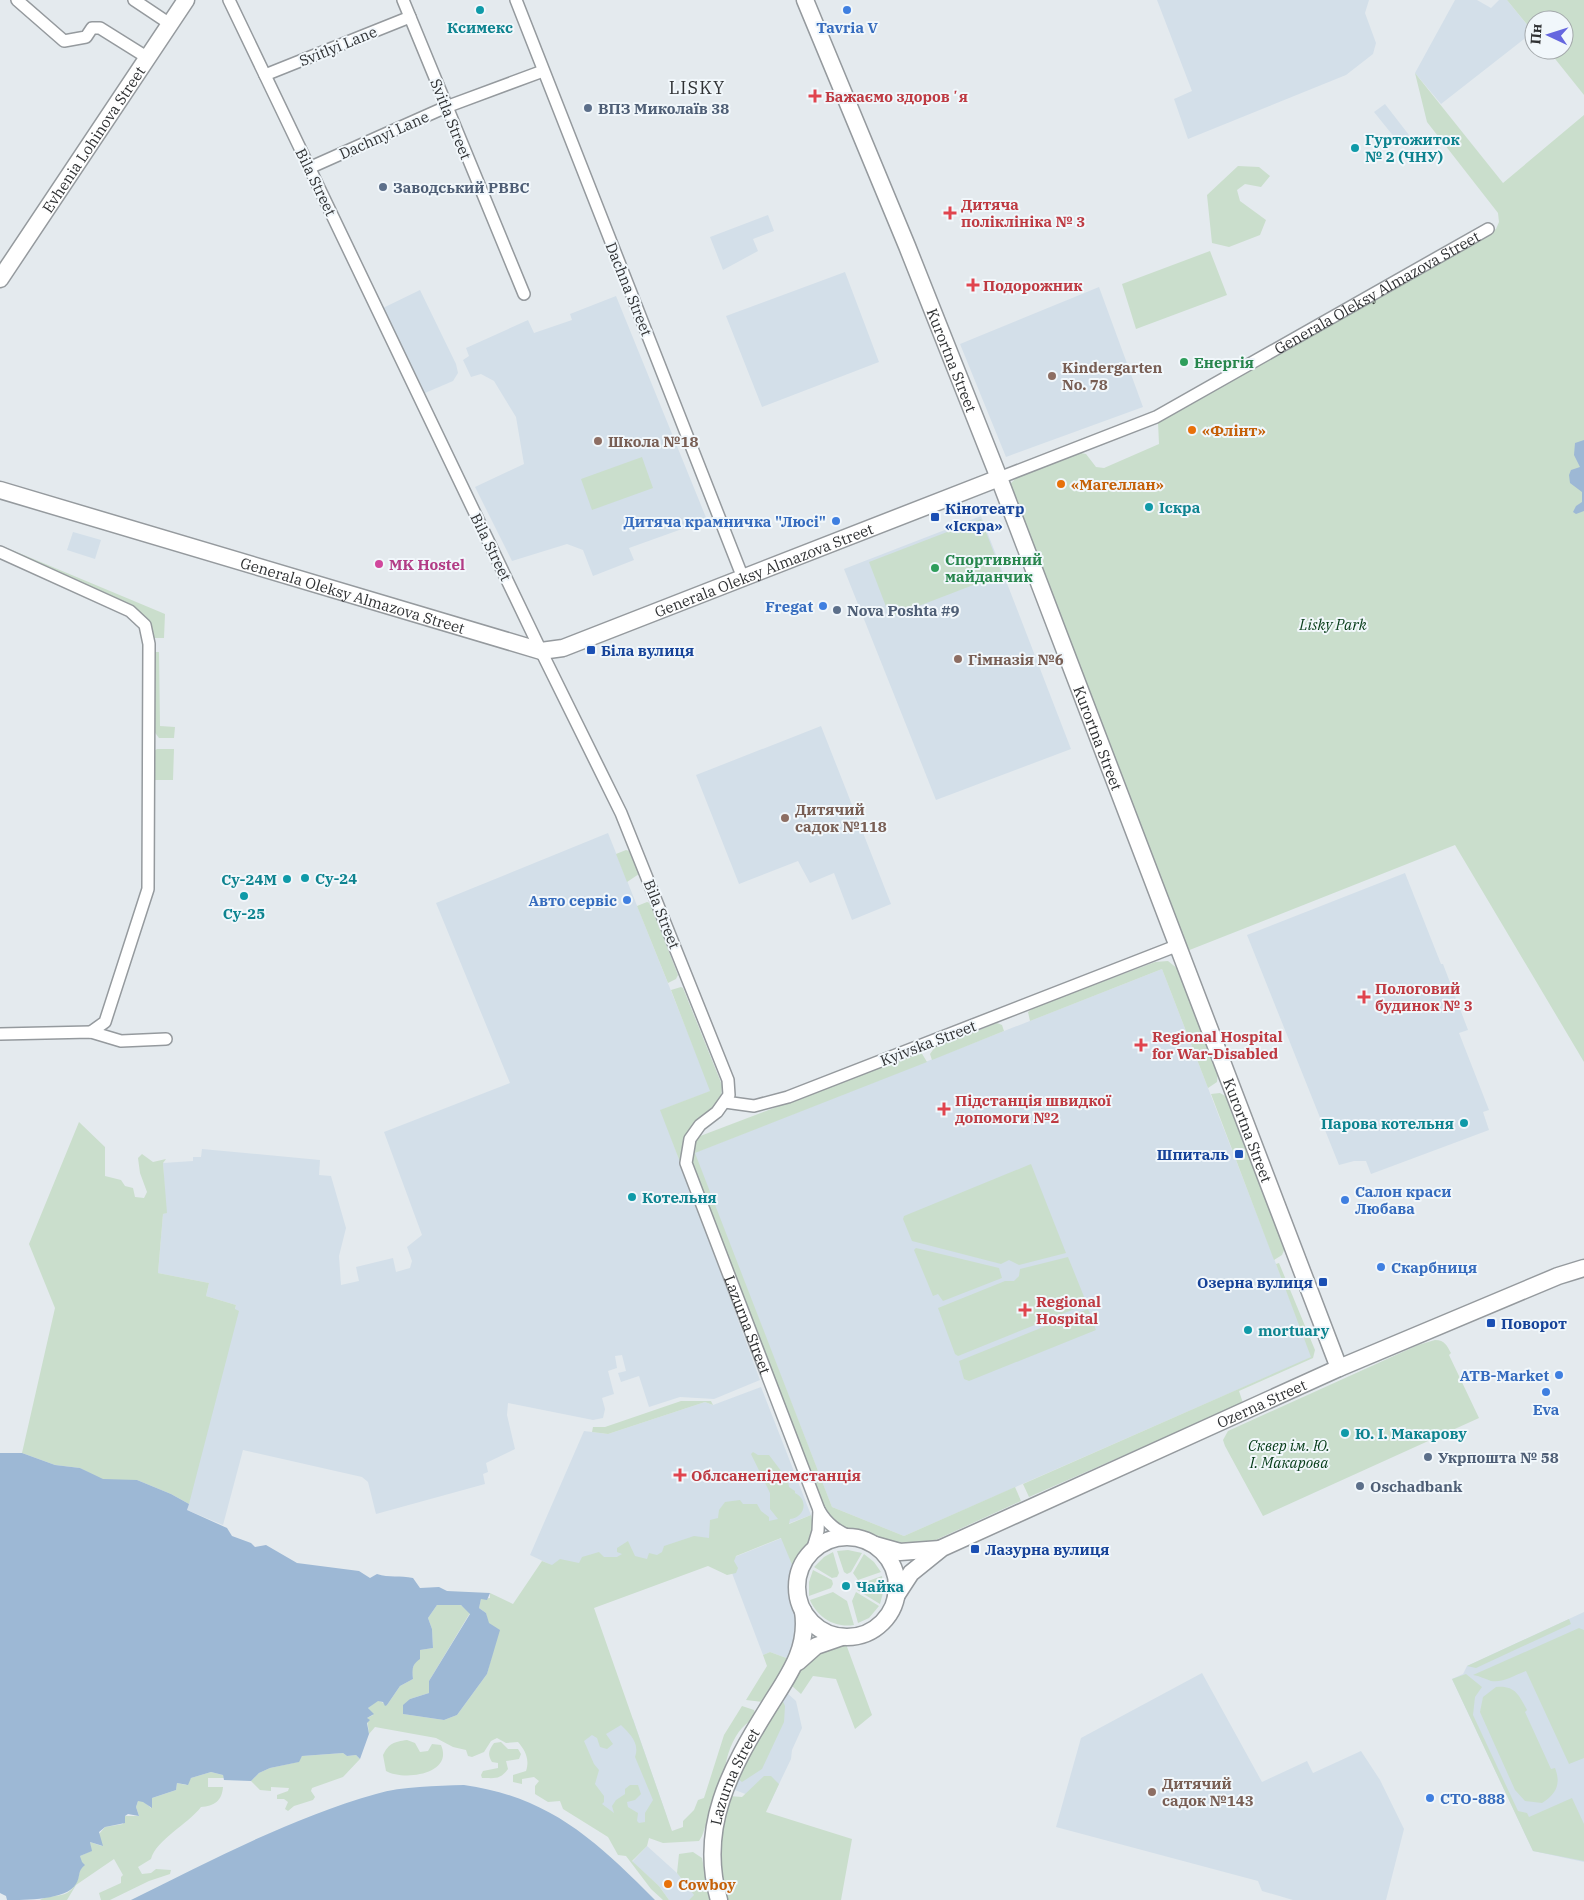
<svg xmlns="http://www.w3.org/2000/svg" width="1584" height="1900" font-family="'IBM Plex Serif',serif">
<rect width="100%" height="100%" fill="#e4eaee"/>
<path fill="#d3dfe9" d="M1157,0H1369L1365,13L1376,43L1373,54L1346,75L1188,139L1174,99L1192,91Z
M1455,0H1477L1491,8L1499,0H1507L1533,32L1441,104L1415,73Z
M1385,104L1409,135L1399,143L1374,112Z
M768,215L774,231L753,239L758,251L723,270L710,237Z
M845,272L879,362L762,407L726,316Z
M1099,287L1143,407L1006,457L960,344Z
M420,290L456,364L458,373L453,381L425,393L383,308Z
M616,296L707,520L629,548L634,560L593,576L583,550L567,544L512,561L475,487L524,464L516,417L494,381L481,374L471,377L463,360L469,356L466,348L528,320L534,333L572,320L570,314Z
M981,516L1071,749L936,800L844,569Z
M73,532L101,540L95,559L67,550Z
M821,726L891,904L852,920L834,873L810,883L798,861L739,884L696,775Z
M608,833L711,1091L661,1110L760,1380L714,1399L680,1397L649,1407L639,1376L621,1382L618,1373L626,1371L622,1355L615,1356L617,1368L608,1371L614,1394L602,1398L605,1409L603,1418L593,1420L508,1403L507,1415L515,1449L486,1463L488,1472L483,1474L485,1484L376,1514L368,1482L362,1477L243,1450L223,1525L187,1510L236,1305L206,1296L209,1283L158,1273L163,1214L166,1213L163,1163L193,1161V1157H201L202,1149L320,1160L319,1175L331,1176L346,1228L339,1256L341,1285L359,1281L356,1267L393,1258L396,1272L410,1268L412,1261L407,1247L422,1235L384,1132L510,1083L436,903Z
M1405,873L1441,964H1443L1468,1030L1459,1033L1489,1110L1483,1112L1489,1130L1371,1174L1366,1161H1354L1339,1165L1247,935Z
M1162,969L1312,1357L904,1536L832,1507L694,1153Z
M761,1387L811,1515L630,1584L568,1573L530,1555L584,1431L608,1434L705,1402L713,1405Z
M782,1538L795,1572L792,1591L794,1605L800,1617L789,1659L770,1652L763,1655L727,1560Z
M1584,1612V1862L1533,1851L1452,1679L1463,1674L1467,1666Z
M1202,1673L1262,1782L1307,1761L1313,1773L1361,1751L1380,1780L1404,1829L1386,1900H1293L1262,1891L1258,1881L1056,1827L1081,1738Z
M786,1692L796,1701L802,1728L792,1750L791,1759L770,1803L732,1789Z
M633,1719L667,1817L633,1829L601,1805L576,1741Z
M647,1846L677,1873L695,1896L689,1900H669L659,1886L632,1862Z"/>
<path fill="#cadecc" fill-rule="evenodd" d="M1507,0H1584V95L1548,50H1564V20H1534V33Z
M1415,73L1503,183L1584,115V1062L1455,845L1187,951L1011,490V483L1016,478L1081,453L1086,454L1096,467L1104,468L1159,444L1158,422L1496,229L1499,222L1498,213L1427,122Z
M1238,166L1259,167L1270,176L1261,187L1245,184L1237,190L1240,201L1266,220L1260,235L1229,247L1212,243L1207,195Z
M1210,251L1227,295L1136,329L1122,284Z
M642,457L653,488L592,510L581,479Z
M981,519L1002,574L890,617L869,562Z
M0,545L165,614L164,638H154L149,623L131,607Z
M153,652H159L160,726L175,727L174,738H159L153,730Z
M157,749H174L173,780H153L154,751Z
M626,850L629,851L639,874L627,882L616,854Z
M647,902L650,903L678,975L676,979L668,983L637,906Z
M1168,961L1178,969L1218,1072L1217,1082L1208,1088L1162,969L1030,1021L1028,1012L1035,1007L1155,962Z
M681,987L683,988L722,1085L721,1101L686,1135L680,1162L660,1110L710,1091L671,990Z
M997,1023L1002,1025L1004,1031L932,1060L930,1054L935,1047Z
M921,1052L927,1062L695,1153L832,1507L904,1536L1015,1487L1021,1501L929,1543L914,1547L877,1541L839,1526L832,1521L824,1509L689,1161L695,1138Z
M1220,1093L1227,1097L1285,1248L1282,1255L1274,1260L1211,1094Z
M79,1122L105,1147V1176L121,1180L125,1186L133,1188L135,1197L144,1198L147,1192L140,1173L138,1158L142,1154L153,1162L166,1159L163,1163L167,1213L163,1214L158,1273L209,1283L206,1296L236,1305L235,1309L239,1311L189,1504L171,1494L137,1480H103L80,1468L55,1465L22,1453L55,1308L29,1244Z
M1031,1164L1066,1253L1019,1265L1009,1260L1001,1264L912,1241L903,1219L904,1216Z
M916,1248L999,1268L1002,1278L943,1301L938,1294L933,1296L914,1250Z
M1068,1257L1087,1304L958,1356L955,1354L938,1308L1005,1281H1014L1019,1276L1020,1269Z
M1279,1263L1315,1350L1313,1358L1239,1391L1243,1403L1029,1497L1023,1484L1311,1357L1276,1264Z
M1088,1309L1096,1330L969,1381L964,1379L959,1361Z
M1435,1340C1445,1340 1447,1346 1451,1353L1449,1355L1479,1418L1263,1516L1225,1446L1223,1440L1228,1431L1418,1345Z
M681,1401H711L713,1405L705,1402L608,1434L592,1432L593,1427H605Z
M753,1452L758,1455H769L788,1480L789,1487L795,1491V1493C809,1500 805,1517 790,1519L789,1524L811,1515C818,1545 803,1547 795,1572L781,1538L736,1556L734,1561L738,1568L736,1573L727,1575L708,1566L594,1608L672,1831L683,1827V1821L694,1810L698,1800L704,1798L724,1735L742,1706L754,1710L755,1713C751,1721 748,1722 742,1728C733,1738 726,1756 725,1770L702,1836L699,1841L663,1843L649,1838L647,1846L632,1861L659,1886L669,1900H663L651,1889L626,1856L618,1855L608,1837L563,1809L560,1801L548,1802L535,1794V1786L539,1781L534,1777L522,1779V1784L513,1782V1775L526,1771C530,1759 525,1750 518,1742L506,1743L497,1738L491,1741L484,1752L472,1757L468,1756L466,1750L453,1747L436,1738L375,1727L369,1734L367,1718L373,1715L368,1708L378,1700L387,1705L400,1686L413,1679L412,1670L420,1650L433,1648L432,1629L428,1618L437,1605H461L470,1613L429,1681V1693L410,1699L403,1714L444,1720L457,1715L487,1674L492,1655L486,1613L479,1608L481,1599L490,1598V1593L513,1604L542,1561L552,1565L560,1559L579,1563L582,1557L599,1552L604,1557H617L622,1554L617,1552V1548L628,1541L635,1556L647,1559L649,1553L657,1555L662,1552L664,1546L694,1536L709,1538L710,1520L718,1518L719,1510L725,1502L740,1500L743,1504H757L761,1511L769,1517V1521L778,1519L770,1509V1493L751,1454ZM621,1725C630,1734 640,1743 635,1757L653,1800L645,1813V1822L639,1823L637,1821L638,1813L628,1807L627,1802L635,1800L641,1794L638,1785H630L625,1789V1794L616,1800L612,1806L614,1813L602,1804L604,1802V1796L595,1784L599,1770L594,1764L584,1741L592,1735L597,1738L600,1747L607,1749L613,1744L606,1734Z
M848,1550L862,1553L851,1572L847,1574L844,1572L837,1551Z
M833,1552L839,1573L837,1577L832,1578L814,1567L824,1557Z
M864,1554L874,1562L881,1572L858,1580L853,1573Z
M813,1570L832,1580L833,1584L831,1588L809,1596V1582Z
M882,1576L884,1589L880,1604L857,1590L860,1584Z
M833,1592L847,1601L854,1625C835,1628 818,1618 810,1600Z
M856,1592L879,1606L869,1618L858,1623L852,1601Z
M1569,1619L1571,1624L1476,1668L1467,1666Z
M1579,1628L1584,1630V1758L1569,1764L1526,1671C1515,1675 1503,1683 1491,1681C1485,1679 1480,1676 1473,1675Z
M846,1644L872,1715L855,1729L836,1679L813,1676L801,1694L792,1686L801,1670L819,1651Z
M770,1652L789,1659L763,1702L746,1700L767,1666L763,1655Z
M1466,1674L1482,1687L1475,1697L1473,1715L1518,1811L1527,1813L1529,1817L1572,1798L1584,1824V1861L1533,1851L1452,1679Z
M1496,1687C1515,1685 1519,1695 1527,1710L1525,1712L1551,1769L1555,1768C1561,1783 1557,1794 1542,1803L1525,1801L1515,1790L1480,1712L1483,1697Z
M782,1699L785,1706L784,1722L762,1769L742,1782L737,1778L749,1753Z
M407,1740L415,1743L420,1752L428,1751L432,1744L441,1745C454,1775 403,1781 386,1771L383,1755C389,1743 394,1742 407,1740Z
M501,1742L508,1749H518L521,1754L519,1759L506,1761L508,1769C500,1780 495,1778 482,1778L481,1775L483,1771L498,1768V1763L492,1762C487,1754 489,1750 494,1743Z
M343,1753L347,1756L356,1755L360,1759L343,1777L312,1788L311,1791L315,1797L313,1800L294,1806L288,1811L285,1809L288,1802L284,1799H277V1795L288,1791L289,1788L271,1787V1791L260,1790L251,1781L259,1773L270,1768L298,1762L302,1756Z
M211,1772L223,1775L224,1778H208V1787H223C222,1801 214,1806 201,1807C188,1824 156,1840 151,1859L138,1867L142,1874L151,1873L156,1869L171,1870L170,1874L149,1881L110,1900H101L99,1893L121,1883V1877L123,1875L114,1859L76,1885L67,1900H40C52,1893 66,1900 75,1885C79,1880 78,1873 82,1867L80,1856L91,1851L90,1842L102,1846L99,1834L105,1827L123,1824L125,1816H139L136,1807L138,1801H143L151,1808L152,1798L176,1790L177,1783L186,1785L191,1778Z
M764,1776H771L779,1784L766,1812L852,1839L841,1900H728C715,1861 720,1835 729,1796L742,1797Z
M693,1852L702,1858L710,1900H689L694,1895L677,1873L679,1854Z"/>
<path fill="#9db8d5" d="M1584,440V511L1576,514L1573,512L1576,506L1582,502V492L1570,483L1569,475L1571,470L1580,467L1574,455L1575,443Z
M0,1453H22L55,1465L80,1468L103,1479L137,1480L171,1494L189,1504L187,1510L227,1528L232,1536L251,1543L255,1547L266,1545L297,1563L359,1571L370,1578L377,1574C389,1578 400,1575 413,1578L420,1588L439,1587L447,1591L490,1593L487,1600L481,1599L479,1608L486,1613L489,1623L500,1630L487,1674L457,1715L444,1720L403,1714V1705L410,1699L429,1693V1681L470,1614L461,1605H437L428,1618L432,1629L433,1648L420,1650V1659C412,1664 412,1670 413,1679L400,1686L387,1705L385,1706L383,1702L378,1701L368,1708L374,1714L367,1718L370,1720L367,1723L369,1734L360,1759L356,1755L347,1756L343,1753L302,1756L299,1762L270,1768L259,1773L251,1781L224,1780L223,1775L211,1772L191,1778L188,1785L177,1783L176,1790L152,1798V1808L143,1802L138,1801L136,1807L139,1816L128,1814L125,1816V1823L105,1827L99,1832L103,1846L90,1842L92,1851L80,1856L82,1862L85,1865C77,1871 81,1876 76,1884C67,1900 25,1900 7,1900L6,1896L0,1893Z
M464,1785C550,1797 596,1841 655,1900H131C210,1861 291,1818 376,1794C403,1786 436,1786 464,1785Z"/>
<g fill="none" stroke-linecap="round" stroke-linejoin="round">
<g stroke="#959a9e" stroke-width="14">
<g id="street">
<path d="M17,0L64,41L86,37L92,28H100L148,58"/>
<path d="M134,0L170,24"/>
<path id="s1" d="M229,0L541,651L621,813L728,1080L729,1095L717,1112L700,1125L690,1139L686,1163L819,1510C827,1524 837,1531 851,1537"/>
<path d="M403,0L524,294"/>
<path d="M516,0L743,578"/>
<path d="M265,75L410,17"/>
<path d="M309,168L446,107L543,71"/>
<path id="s2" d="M999,478L1156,417L1488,229"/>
<path d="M0,552L130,611L145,625L149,644L148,889L105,1022L91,1032"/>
<path d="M0,1034L91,1032L121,1041L166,1039"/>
<path d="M725,1102L754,1106L788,1097L1176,946"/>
<path d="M812,1551L818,1531L819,1510"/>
</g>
</g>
<g stroke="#959a9e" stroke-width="19">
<g id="secondary">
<path id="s3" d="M805,0L907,246L999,478L1339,1368"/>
<path id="s4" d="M0,279L186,0"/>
<path id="s5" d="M0,490L541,651L563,648L999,478"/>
<circle cx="847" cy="1587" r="50"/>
<path d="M875,1545L900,1552L940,1549"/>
<path id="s6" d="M896,1596L911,1573L942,1548L1339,1368L1558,1276L1584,1268"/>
<path d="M798,1662L816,1646L842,1637"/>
<path id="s7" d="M719,1900C698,1828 730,1769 768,1708C787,1677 809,1650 803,1611"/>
</g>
</g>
<use href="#street" stroke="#fff" stroke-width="11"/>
<use href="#secondary" stroke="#fff" stroke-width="16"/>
</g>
<g fill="#0f9aa8" stroke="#f1f7fb" stroke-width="2">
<circle cx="480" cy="10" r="5"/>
<circle cx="1355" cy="148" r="5"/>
<circle cx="1149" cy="507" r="5"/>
<circle cx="305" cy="878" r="5"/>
<circle cx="287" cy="879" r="5"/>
<circle cx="244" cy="896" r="5"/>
<circle cx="1464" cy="1123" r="5"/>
<circle cx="632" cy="1197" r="5"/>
<circle cx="1248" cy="1330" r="5"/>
<circle cx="1345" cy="1433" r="5"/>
<circle cx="846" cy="1586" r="5"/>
</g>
<g fill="#3f7fe0" stroke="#f1f7fb" stroke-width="2">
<circle cx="847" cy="10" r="5"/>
<circle cx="836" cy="521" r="5"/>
<circle cx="823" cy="606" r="5"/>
<circle cx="627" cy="900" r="5"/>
<circle cx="1345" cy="1200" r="5"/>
<circle cx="1381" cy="1267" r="5"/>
<circle cx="1559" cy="1375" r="5"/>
<circle cx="1546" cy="1392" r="5"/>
<circle cx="1430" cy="1798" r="5"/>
</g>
<g fill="#e0444e" stroke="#f1f7fb" stroke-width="2">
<path d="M812.5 88.5h5v5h5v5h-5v5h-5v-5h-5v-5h5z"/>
<path d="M947.5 205.5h5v5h5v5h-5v5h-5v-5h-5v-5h5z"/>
<path d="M970.5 277.5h5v5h5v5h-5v5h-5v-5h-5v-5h5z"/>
<path d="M1361.5 989.5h5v5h5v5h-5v5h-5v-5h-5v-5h5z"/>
<path d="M1138.5 1037.5h5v5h5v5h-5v5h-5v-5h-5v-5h5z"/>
<path d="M941.5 1101.5h5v5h5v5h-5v5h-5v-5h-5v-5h5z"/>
<path d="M1022.5 1302.5h5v5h5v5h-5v5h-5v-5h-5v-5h5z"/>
<path d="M677.5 1467.5h5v5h5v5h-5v5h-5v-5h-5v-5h5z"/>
</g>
<g fill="#5c6f8a" stroke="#f1f7fb" stroke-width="2">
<circle cx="588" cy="108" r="5"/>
<circle cx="383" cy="187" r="5"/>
<circle cx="837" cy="610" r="5"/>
<circle cx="1428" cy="1457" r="5"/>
<circle cx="1360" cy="1486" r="5"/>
</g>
<g fill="#2e9e5b" stroke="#f1f7fb" stroke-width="2">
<circle cx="1184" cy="362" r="5"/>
<circle cx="935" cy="568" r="5"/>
</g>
<g fill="#8d6e63" stroke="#f1f7fb" stroke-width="2">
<circle cx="1052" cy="376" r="5"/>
<circle cx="598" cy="441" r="5"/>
<circle cx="958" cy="659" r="5"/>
<circle cx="785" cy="818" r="5"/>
<circle cx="1152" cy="1792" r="5"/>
</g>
<g fill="#e8710a" stroke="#f1f7fb" stroke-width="2">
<circle cx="1192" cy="430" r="5"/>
<circle cx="1061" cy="484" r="5"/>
<circle cx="668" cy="1884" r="5"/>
</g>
<g fill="#1a4fb4" stroke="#f1f7fb" stroke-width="2">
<rect x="930" y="512" width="10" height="10" rx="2.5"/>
<rect x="586" y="645" width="10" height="10" rx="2.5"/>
<rect x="1234" y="1149" width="10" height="10" rx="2.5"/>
<rect x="1318" y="1277" width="10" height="10" rx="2.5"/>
<rect x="1486" y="1318" width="10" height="10" rx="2.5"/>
<rect x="970" y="1544" width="10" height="10" rx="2.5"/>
</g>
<circle fill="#d1479c" stroke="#f1f7fb" stroke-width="2" cx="379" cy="564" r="5"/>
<g text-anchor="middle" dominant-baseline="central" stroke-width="4" stroke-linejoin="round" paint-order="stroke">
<g font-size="15" font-weight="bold" fill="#0d838f" stroke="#f1f7fb" text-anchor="start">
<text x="480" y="27" text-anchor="middle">Ксимекс</text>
<text x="1365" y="139">Гуртожиток<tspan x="1365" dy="17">№ 2 (ЧНУ)</tspan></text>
<text x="1159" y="507">Іскра</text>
<text x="315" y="878">Су-24</text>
<text x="277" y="879" text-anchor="end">Су-24М</text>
<text x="244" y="913" text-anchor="middle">Су-25</text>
<text x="1454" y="1123" text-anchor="end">Парова котельня</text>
<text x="642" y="1197">Котельня</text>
<text x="1258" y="1330">mortuary</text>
<text x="1355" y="1433">Ю. І. Макарову</text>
<text x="856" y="1586">Чайка</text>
</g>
<g font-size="15" font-weight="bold" fill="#366cbe" stroke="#f1f7fb" text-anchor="end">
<text x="847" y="27" text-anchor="middle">Tavria V</text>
<text x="826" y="521">Дитяча крамничка "Люсі"</text>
<text x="813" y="606">Fregat</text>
<text x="617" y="900">Авто сервіс</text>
<text x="1355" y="1191" text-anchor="start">Салон краси<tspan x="1355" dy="17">Любава</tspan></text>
<text x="1391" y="1267" text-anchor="start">Скарбниця</text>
<text x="1549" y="1375">ATB-Market</text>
<text x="1546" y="1409" text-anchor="middle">Eva</text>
<text x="1440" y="1798" text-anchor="start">СТО-888</text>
</g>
<g font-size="15" fill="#2f3133" stroke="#f1f7fb">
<text transform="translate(338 46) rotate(-22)">Svitlyi Lane</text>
<text transform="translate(451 119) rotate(68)">Svitla Street</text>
<text transform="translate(384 135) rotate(-24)">Dachnyi Lane</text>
<text stroke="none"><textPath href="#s4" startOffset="168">Evhenia Lohinova Street</textPath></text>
<text transform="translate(316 182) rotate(64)">Bila Street</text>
<text transform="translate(629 289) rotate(68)">Dachna Street</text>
<text stroke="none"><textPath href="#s2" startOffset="422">Generala Oleksy Almazova Street</textPath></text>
<text stroke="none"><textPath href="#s3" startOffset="389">Kurortna Street</textPath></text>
<text transform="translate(491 547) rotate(64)">Bila Street</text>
<text stroke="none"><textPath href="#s5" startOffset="802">Generala Oleksy Almazova Street</textPath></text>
<text stroke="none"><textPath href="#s5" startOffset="368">Generala Oleksy Almazova Street</textPath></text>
<text stroke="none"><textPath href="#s3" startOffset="794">Kurortna Street</textPath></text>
<text transform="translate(662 914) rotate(68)">Bila Street</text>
<text transform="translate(928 1043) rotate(-21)">Kyivska Street</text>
<text stroke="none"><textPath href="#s3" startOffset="1214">Kurortna Street</textPath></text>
<text stroke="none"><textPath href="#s1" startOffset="1462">Lazurna Street</textPath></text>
<text stroke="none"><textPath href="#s6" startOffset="418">Ozerna Street</textPath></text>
<text stroke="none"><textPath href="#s7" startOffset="128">Lazurna Street</textPath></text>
</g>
<g font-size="15" font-weight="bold" fill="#be3a42" stroke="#f1f7fb" text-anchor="start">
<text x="825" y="96">Бажаємо здоровʼя</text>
<text x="961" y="204">Дитяча<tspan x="961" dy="17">поліклініка № 3</tspan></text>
<text x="983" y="285">Подорожник</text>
<text x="1375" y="988">Пологовий<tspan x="1375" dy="17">будинок № 3</tspan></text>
<text x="1152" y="1036">Regional Hospital<tspan x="1152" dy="17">for War-Disabled</tspan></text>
<text x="955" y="1100">Підстанція швидкої<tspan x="955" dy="17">допомоги №2</tspan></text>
<text x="1036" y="1301">Regional<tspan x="1036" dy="17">Hospital</tspan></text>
<text x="691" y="1475">Облсанепідемстанція</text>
</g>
<g font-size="15" font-weight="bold" fill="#4e5e75" stroke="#f1f7fb" text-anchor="start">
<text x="598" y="108">ВПЗ Миколаїв 38</text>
<text x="393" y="187">Заводський РВВС</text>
<text x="847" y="610">Nova Poshta #9</text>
<text x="1438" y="1457">Укрпошта № 58</text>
<text x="1370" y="1486">Oschadbank</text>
</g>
<g font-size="15" font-weight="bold" fill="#27864d" stroke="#f1f7fb" text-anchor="start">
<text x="1194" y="362">Енергія</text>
<text x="945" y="559">Спортивний<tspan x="945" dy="17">майданчик</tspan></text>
</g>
<g font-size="15" font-weight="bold" fill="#785e54" stroke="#f1f7fb" text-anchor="start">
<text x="1062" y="367">Kindergarten<tspan x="1062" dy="17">No. 78</tspan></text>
<text x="608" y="441">Школа №18</text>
<text x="968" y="659">Гімназія №6</text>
<text x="795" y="809">Дитячий<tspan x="795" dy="17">садок №118</tspan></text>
<text x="1162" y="1783">Дитячий<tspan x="1162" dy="17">садок №143</tspan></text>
</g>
<g font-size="15" font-weight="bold" fill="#c56008" stroke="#f1f7fb" text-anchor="start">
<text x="1202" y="430">«Флінт»</text>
<text x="1071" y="484">«Магеллан»</text>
<text x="678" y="1884">Cowboy</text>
</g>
<g font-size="15" font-weight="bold" fill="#164399" stroke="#f1f7fb" text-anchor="start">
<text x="945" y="508">Кінотеатр<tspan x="945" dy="17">«Іскра»</tspan></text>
<text x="601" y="650">Біла вулиця</text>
<text x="1229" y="1154" text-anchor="end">Шпиталь</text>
<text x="1313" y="1282" text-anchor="end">Озерна вулиця</text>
<text x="1501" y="1323">Поворот</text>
<text x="985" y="1549">Лазурна вулиця</text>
</g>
<g font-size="15" font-weight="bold" fill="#b23c85" stroke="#f1f7fb" text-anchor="start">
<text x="389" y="564">MK Hostel</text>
</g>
<g font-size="15" font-style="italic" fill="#053b17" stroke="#f1f7fb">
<text x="1333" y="624">Lisky Park</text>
<text x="1289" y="1445">Сквер ім. Ю.<tspan x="1289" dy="17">І. Макарова</tspan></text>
</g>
<g font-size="18" letter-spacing="1" fill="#2f3133" stroke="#f1f7fb">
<text x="697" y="87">LISKY</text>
</g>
</g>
<g transform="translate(1549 35) rotate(274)"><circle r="24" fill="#f1f7fb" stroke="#a3a8ab"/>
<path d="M0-4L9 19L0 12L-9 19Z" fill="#6566df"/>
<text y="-8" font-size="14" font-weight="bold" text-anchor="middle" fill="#2f3133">Пн</text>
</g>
</svg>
